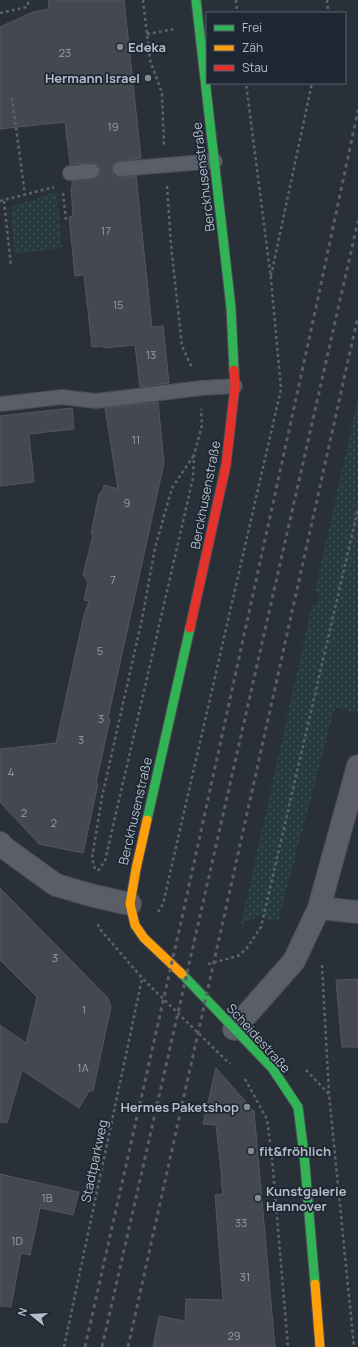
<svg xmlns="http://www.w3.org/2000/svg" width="358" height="1347" font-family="Manrope,sans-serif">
<defs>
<pattern id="green-dots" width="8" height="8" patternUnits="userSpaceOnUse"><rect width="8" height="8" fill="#273a3e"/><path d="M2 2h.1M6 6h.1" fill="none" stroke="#445559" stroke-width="1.8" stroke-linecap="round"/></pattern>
</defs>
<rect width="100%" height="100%" fill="#2a3038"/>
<path fill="url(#green-dots)" d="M57,192L62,248L15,254L11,207Z
M358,398V714L335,707L278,922L258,916L241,924L312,605L317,606L320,593L315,591Z"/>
<path fill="#444950" stroke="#52575f" d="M49,0H124L141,158L116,162L113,165L112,170L113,174L117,177L136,176L152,327L163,326L169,383L140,387L135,345L104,348L103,346L92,347L84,275L75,276L69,217L73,216L71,188L72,187V181L97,178L100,174L99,166L96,163H92L70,164L65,122L0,129V27L33,12L48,9Z
M158,402L164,463L108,718L110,719L96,783L98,784L83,853L39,844L0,802V749L56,743L84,615L89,601L84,600L88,582L83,575L93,535L91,534L99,494L102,492L104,485L118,489L105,408Z
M72,408L74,429L29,434L34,482L0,486V416Z
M0,888L108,998L111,1007L93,1091H89L79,1108L22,1070L7,1123L0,1122V1025L26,1043L37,997L0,960Z
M358,979V1047H342L336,980Z
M216,1068L254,1111L275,1347H153L159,1316L185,1321L186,1299L223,1300L215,1195L223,1194L221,1180H222L216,1125L203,1124Z
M0,1174L79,1192L73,1215L40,1208L30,1255L21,1253L11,1307L0,1306Z"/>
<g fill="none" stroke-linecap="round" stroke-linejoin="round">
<g stroke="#484c53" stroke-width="16">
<path id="lane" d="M120,169L215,161
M70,173L92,171
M0,404L62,397L96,401L201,388L235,386"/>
</g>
<g stroke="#484c53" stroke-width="24">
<path id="street" d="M0,843L6,849L56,885L94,896L130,904
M319,908L358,912
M234,1029L294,961L319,908L358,766"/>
</g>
<g stroke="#484c53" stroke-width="11">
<path id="fast" d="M196,0L231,308L234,370
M147,820L190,628
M182,974L272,1068L298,1107L304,1154L315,1284"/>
</g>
<g stroke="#484c53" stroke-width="11">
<path id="slow" d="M147,820L136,869L130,904L135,925L144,938L182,974
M315,1284L320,1347"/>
</g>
<g stroke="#484c53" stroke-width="11">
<path id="jam" d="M190,628L226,465L235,386L234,370"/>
</g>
<path stroke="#5d636a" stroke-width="2.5" stroke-dasharray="3 3" stroke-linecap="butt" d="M143,0L150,60L162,93L164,145
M236,0L237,13
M327,0L328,9L327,13
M0,13L27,7L29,0
M147,34L175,29
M12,98L25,195
M167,186L171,245L182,346L192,368
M63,193L66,221
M0,201L54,187
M4,201L11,266
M271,276L312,83
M95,869L92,858L102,797L142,619L155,548L172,488L194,455
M98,871L105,861L193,478L194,455L202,425L201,409
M158,912L163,904L168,882L281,389L271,279L246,83
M98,924L99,928L143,979L230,1064
M208,964L238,956L247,948L261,927L358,509
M322,965L329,1093
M306,1070L329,1094L354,1347
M245,1079L267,1119L272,1158L288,1347
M64,1347L142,979"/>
<use href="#lane" stroke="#5a5e66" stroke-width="14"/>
<use href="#street" stroke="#5a5e66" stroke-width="22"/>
<use href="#fast" stroke="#30b455" stroke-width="9"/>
<use href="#slow" stroke="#ff9f0a" stroke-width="9"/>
<use href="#jam" stroke="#e5322d" stroke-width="9"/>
<path stroke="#595d64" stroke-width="3" stroke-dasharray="4 4" stroke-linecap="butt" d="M85,1347L183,913L315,312L358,110
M102,1347L358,221
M128,1347L358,316"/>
</g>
<g fill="#848b96" stroke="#1d2633" stroke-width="1.5">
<circle cx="120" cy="47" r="4"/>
<circle cx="148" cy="78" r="4"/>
<circle cx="247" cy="1107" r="4"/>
<circle cx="251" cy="1151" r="4"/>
<circle cx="258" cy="1198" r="4"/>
</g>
<g text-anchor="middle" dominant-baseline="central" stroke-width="3.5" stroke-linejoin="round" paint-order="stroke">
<g font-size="11" fill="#989fab">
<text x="65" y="52">23</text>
<text x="113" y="126">19</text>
<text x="106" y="230">17</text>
<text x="118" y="304">15</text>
<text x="151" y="354">13</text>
<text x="136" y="439">11</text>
<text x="127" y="502">9</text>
<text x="113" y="579">7</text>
<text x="100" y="650">5</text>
<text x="101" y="718">3</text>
<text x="81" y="739">3</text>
<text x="11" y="771">4</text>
<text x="24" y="812">2</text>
<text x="54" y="822">2</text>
<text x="55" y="957">3</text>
<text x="84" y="1009">1</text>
<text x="83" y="1067">1A</text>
<text x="47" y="1197">1B</text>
<text x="241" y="1222">33</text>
<text x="17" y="1240">1D</text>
<text x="245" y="1276">31</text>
<text x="234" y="1335">29</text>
</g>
<g font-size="13" font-weight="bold" fill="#b4bcc9" stroke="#1d2633" text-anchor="start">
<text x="128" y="47">Edeka</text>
<text x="140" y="78" text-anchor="end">Hermann Israel</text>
<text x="239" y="1107" text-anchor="end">Hermes Paketshop</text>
<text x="259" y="1151">fit&amp;fröhlich</text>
<text x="266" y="1191">Kunstgalerie<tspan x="266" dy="15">Hannover</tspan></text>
</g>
<g font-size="13" fill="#b4bcc9" stroke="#1d2633">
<text transform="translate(203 177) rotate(-97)">Berckhusenstraße</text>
<text transform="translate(205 495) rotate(-79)">Berckhusenstraße</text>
<text transform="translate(135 811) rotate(-77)">Berckhusenstraße</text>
<text transform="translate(259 1038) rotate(48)">Scheidestraße</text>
<text transform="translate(94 1161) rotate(-78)">Stadtparkweg</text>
</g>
</g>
<rect x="206" y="12" width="140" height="72" fill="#1d2633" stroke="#59626f"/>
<rect x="214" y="25" width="20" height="6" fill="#30b455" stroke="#59626f"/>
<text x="242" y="32" font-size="12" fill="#b4bcc9">Frei</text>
<rect x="214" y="45" width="20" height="6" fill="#ff9f0a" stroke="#59626f"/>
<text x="242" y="52" font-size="12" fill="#b4bcc9">Zäh</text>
<rect x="214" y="65" width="20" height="6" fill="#e5322d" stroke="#59626f"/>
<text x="242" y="72" font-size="12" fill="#b4bcc9">Stau</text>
<g transform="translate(32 1315) rotate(288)" stroke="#1d2633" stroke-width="3" paint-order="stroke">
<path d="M0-3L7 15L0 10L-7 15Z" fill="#b4bcc9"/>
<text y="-6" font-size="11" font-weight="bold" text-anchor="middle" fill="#b4bcc9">N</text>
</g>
</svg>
